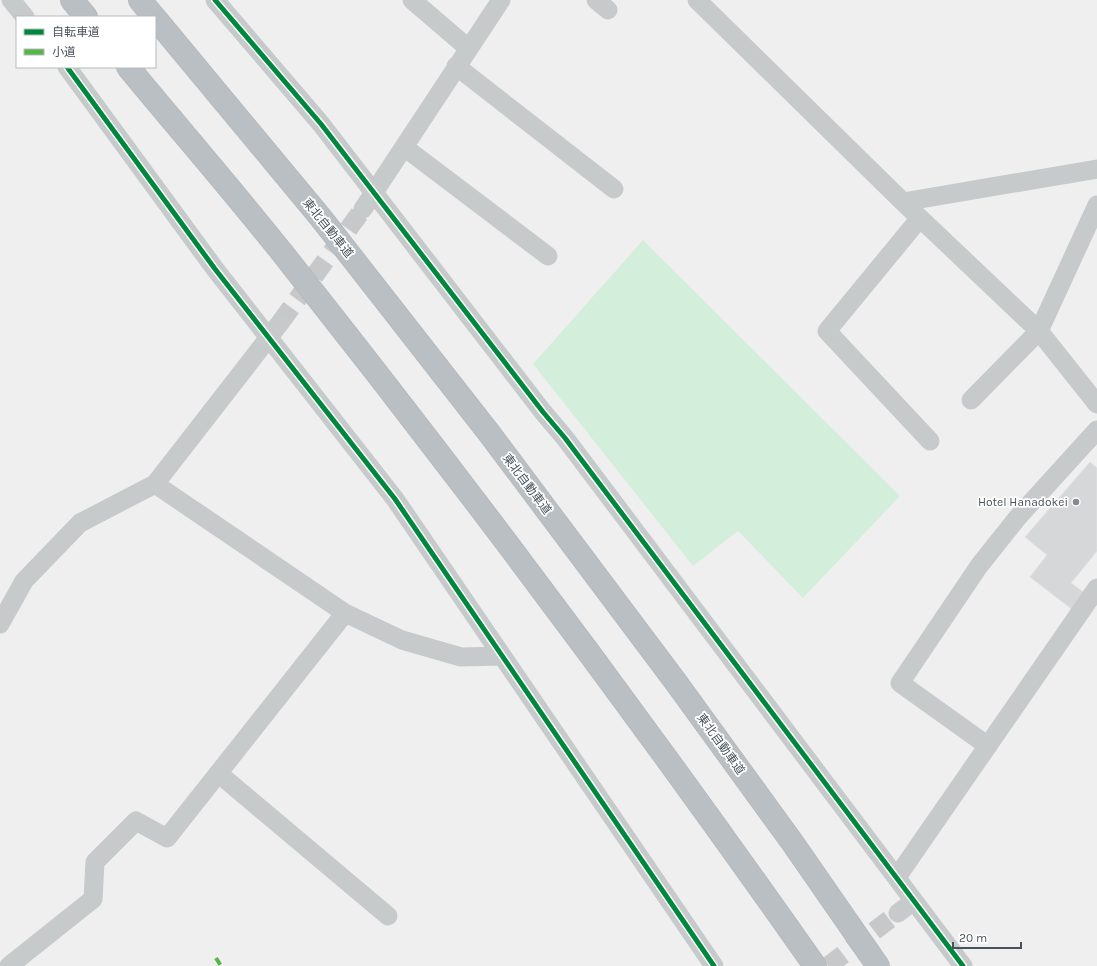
<svg xmlns="http://www.w3.org/2000/svg" width="1097" height="966" font-family="Karla,'Noto Sans JP',sans-serif">
<rect width="100%" height="100%" fill="#f0efef"/>
<path fill="#d4eedc" d="M643,240L900,496L803,598L738,531L693,566L533,364Z"/>
<path fill="#d6d7d8" stroke="#e1e1e2" d="M1090,462L1097,468V551L1071,583L1086,594L1073,610L1030,577L1047,555L1025,537Z"/>
<g fill="none" stroke-linecap="round" stroke-linejoin="round">
<path stroke="#c6c8ca" stroke-width="19" stroke-dasharray="19 10" stroke-linecap="butt" d="M280,323L363,209
M828,966L898,913"/>
<g stroke="#b5babe" stroke-width="24">
<path id="motorway" d="M72,0L86,17
M140,0L154,17
M155,18L321,218L489,433L675,681L792,842L878,966
M128,67C180,130 233,191 284,255C468,487 645,724 815,966"/>
</g>
<path stroke="#c7cacb" stroke-width="19" d="M11,0L25,17
M215,0L321,124L543,412L565,438L963,966
M412,0L468,48
M596,0L608,10
M697,0L903,202L1039,331L1097,404
M456,66L614,189
M67,67L215,269L395,499L714,966
M404,147L548,256
M903,202L1097,169
M363,209L501,0
M920,218L827,331L930,441
M971,400L1039,331L1097,205
M155,484L345,613L402,640L461,657L502,656
M0,624L24,581L80,523L155,484L280,323
M988,746L900,683L979,566L1018,517L1097,430
M218,773L388,916
M897,877L1097,588
M898,913L914,901
M9,966L93,899L95,862L136,821L167,838L345,613"/>
<use href="#motorway" stroke="#babfc3" stroke-width="22"/>
<path stroke="#57b448" stroke-width="4" stroke-dasharray="8 4" stroke-linecap="butt" d="M216,958L221,966"/>
<g stroke="#fff" stroke-width="8">
<path id="cycleway" d="M215,0L321,124L543,412L565,438L963,966
M67,67L215,269L395,499L714,966"/>
</g>
<use href="#cycleway" stroke="#00873e" stroke-width="5"/>
</g>
<circle fill="#828a8f" stroke="#fff" stroke-width="1.5" cx="1076" cy="502" r="4"/>
<g text-anchor="middle" dominant-baseline="central" stroke-width="3.5" stroke-linejoin="round" paint-order="stroke">
<g font-size="12" fill="#47535b" stroke="#fff">
<text transform="translate(328 228) rotate(51)">東北自動車道</text>
<text transform="translate(527 484) rotate(53)">東北自動車道</text>
<text transform="translate(721 744) rotate(54)">東北自動車道</text>
</g>
<g font-size="12" fill="#47535b" stroke="#fff" text-anchor="end">
<text x="1068" y="502">Hotel Hanadokei</text>
</g>
</g>
<rect x="16" y="16" width="140" height="52" fill="#ffffff" stroke="#b5babd"/>
<rect x="24" y="29" width="20" height="6" fill="#00873e" stroke="#b5babd"/>
<text x="52" y="36" font-size="12" fill="#47535b">自転車道</text>
<rect x="24" y="49" width="20" height="6" fill="#57b448" stroke="#b5babd"/>
<text x="52" y="56" font-size="12" fill="#47535b">小道</text>
<path d="M953 942v6h68v-6" fill="none" stroke="#47535b" stroke-width="2"/>
<text x="959" y="942" font-size="12" fill="#47535b" stroke="#ffffff" stroke-width="3" paint-order="stroke">20 m</text>
</svg>
